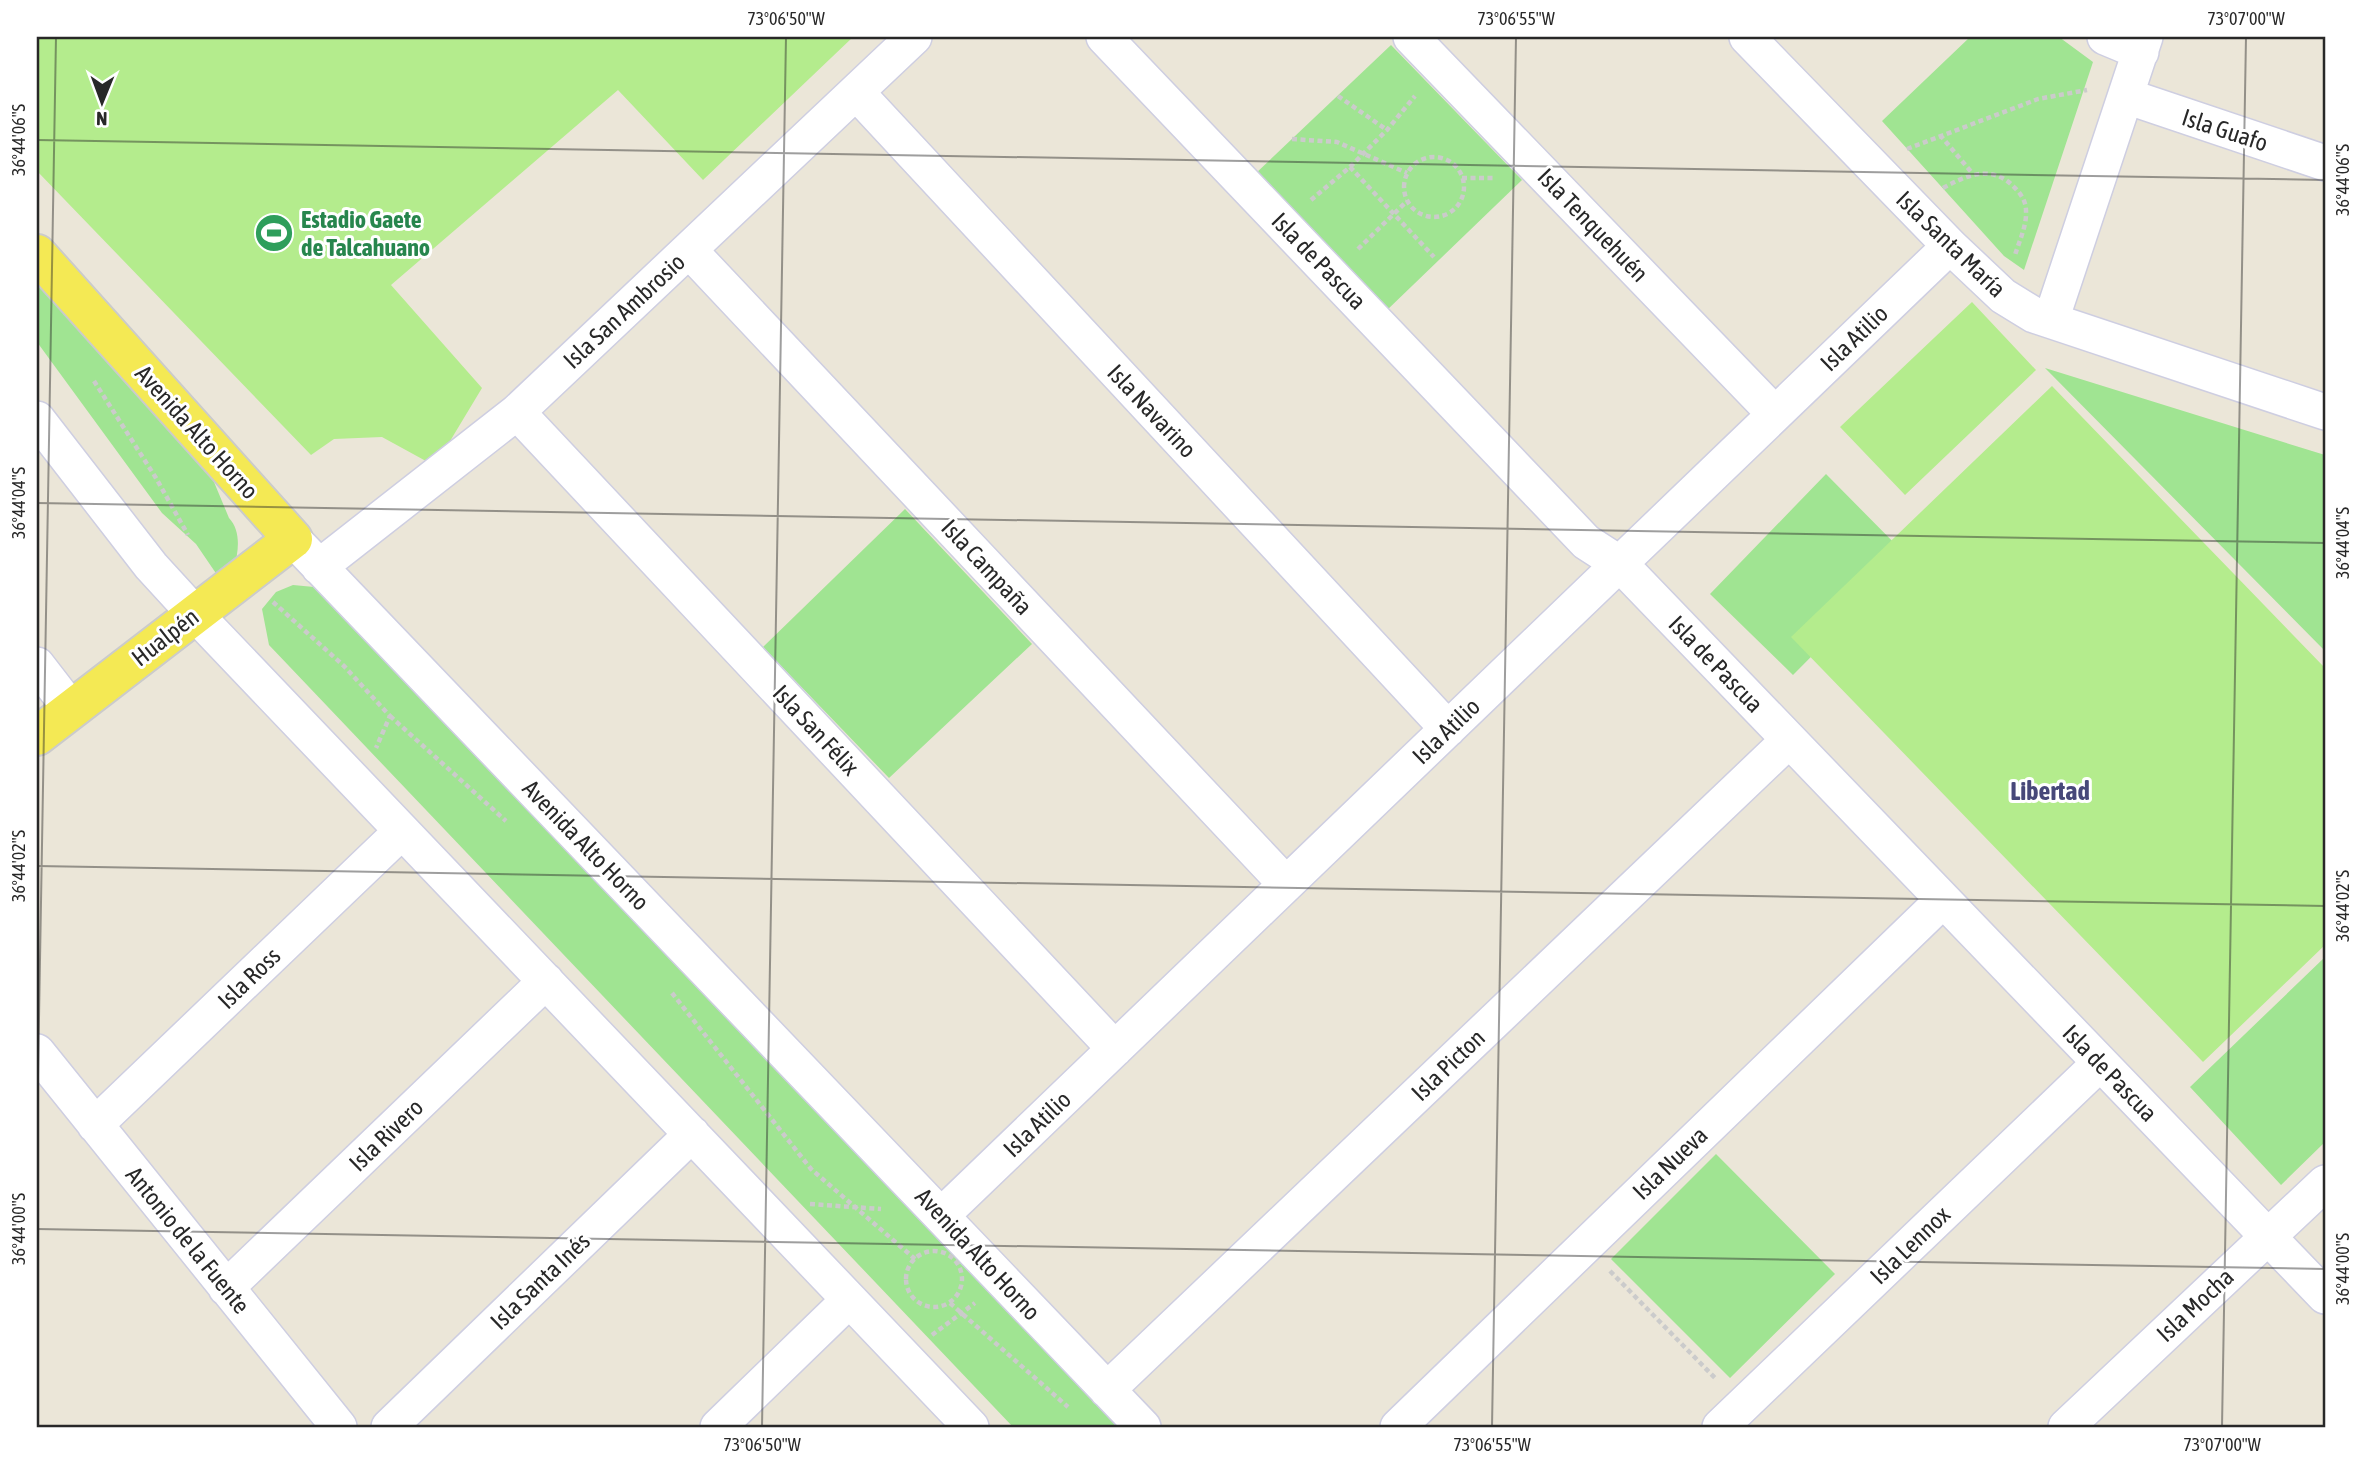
<svg xmlns="http://www.w3.org/2000/svg" width="2362" height="1464" font-family="'Asap Condensed',sans-serif">
<rect width="100%" height="100%" fill="#ebe6d8"/>
<path fill="#a0e492" d="M1970,37H2059L2093,62L2024,270L2004,256L1882,121Z
M1391,45L1522,180L1385,312L1254,175Z
M37,283L204,458L229,518C246,536 235,569 226,588L196,544L162,513L37,342Z
M2045,368L2325,455V651Z
M1826,474L1909,558L1793,675L1710,594Z
M905,509L1032,644L889,778L763,647Z
M293,585L314,587L1124,1427H1013L269,645L262,609L276,592Z
M2325,957V1142L2281,1185L2190,1087Z
M1716,1154L1835,1274L1730,1378L1611,1259Z"/>
<path fill="#b4ec8d" d="M37,37H853L703,180L618,90L391,285L482,388L435,466L382,437L334,439L311,455L37,171Z
M1972,302L2036,370L1905,495L1840,427Z
M2052,386L2325,668V945L2203,1062L1791,637Z"/>
<g fill="none" stroke-linecap="round" stroke-linejoin="round">
<g stroke="#cecee1" stroke-width="38">
<path id="street" d="M1104,37L1586,542L1620,564L2325,1296
M1411,37L1775,414
M1747,37L1950,246L2003,296L2034,315L2325,412
M2105,37L2141,52
M856,92L1448,729
M2126,96L2325,163
M689,250L1286,884
M2051,320L2145,37
M517,412L1115,1049
M37,419L151,566L195,614L971,1427
M293,539L1143,1427
M319,567L517,412L914,37
M37,665L71,709
M37,1052L339,1427
M95,1125L402,831
M942,1215L1950,246
M226,1288L546,981
M1107,1390L1789,740
M389,1427L692,1134
M718,1427L848,1301
M1398,1427L1943,900
M1720,1427L2100,1063
M2066,1427L2325,1183"/>
</g>
<g stroke="#cbcbcb" stroke-width="42">
<path id="primary" d="M37,254L293,539L37,736"/>
</g>
<path stroke="#cbcbcb" stroke-width="4.5" stroke-dasharray="5 3.5" stroke-linecap="butt" d="M1338,96L1387,130
M1940,135L1973,174
M1292,139L1337,142L1407,173
M1907,149L2038,99L2087,90
M1404 187a30 30 0 1 1 60 0a30 30 0 1 1-60 0Z
M1350,167L1387,130L1415,96
M1462,178H1493
M1943,188C1967,175 1992,164 2014,187C2021,194 2026,201 2026,211C2027,225 2019,242 2015,255
M1311,200L1350,167L1434,257
M1358,249L1407,201
M94,381L156,478L188,535
M273,602L344,666L390,716L376,748
M390,716L506,821
M672,993L811,1169L915,1259
M810,1204L881,1209
M906 1279a28 28 0 1 1 56 0a28 28 0 1 1-56 0Z
M1610,1271L1717,1380
M950,1303L1068,1407
M932,1335L975,1303"/>
<use href="#street" stroke="#fff" stroke-width="35"/>
<use href="#primary" stroke="#f4e954" stroke-width="38"/>
</g>
<path fill="none" stroke="#282828" stroke-width="2" stroke-opacity="0.45" d="M37,140L2325,180M37,503L2325,543M37,866L2325,906M37,1133L56,37M37,1229L2325,1269M762,1427L786,37M1492,1427L1516,37M2222,1427L2246,37"/>
<defs>
<g id="stadium-disc" transform="scale(2.0125)"><circle r="9.5" fill="#2e9e5b" stroke="#fff"/><path d="M0-5a6.5 5 0 1 0 0 10a6.5 5 0 1 0 0-10ZM-3.5-1.8h7v3.6h-7Z" fill="#fff"/></g>
</defs>
<g fill-rule="evenodd">
<use href="#stadium-disc" x="274" y="233"/>
</g>
<g text-anchor="middle" dominant-baseline="central" stroke-width="6" stroke-linejoin="round" paint-order="stroke">
<g font-size="24" fill="#282828" stroke="#fff">
<text transform="translate(2225 130) rotate(18)">Isla Guafo</text>
<text transform="translate(1593 225) rotate(46)">Isla Tenquehuén</text>
<text transform="translate(1951 244) rotate(44)">Isla Santa María</text>
<text transform="translate(1319 261) rotate(46)">Isla de Pascua</text>
<text transform="translate(624 311) rotate(-43)">Isla San Ambrosio</text>
<text transform="translate(1854 338) rotate(-44)">Isla Atilio</text>
<text transform="translate(1152 411) rotate(47)">Isla Navarino</text>
<text transform="translate(197 432) rotate(48)">Avenida Alto Horno</text>
<text transform="translate(987 567) rotate(47)">Isla Campaña</text>
<text transform="translate(165 637) rotate(-38)">Hualpén</text>
<text transform="translate(1716 664) rotate(46)">Isla de Pascua</text>
<text transform="translate(816 730) rotate(47)">Isla San Félix</text>
<text transform="translate(1446 731) rotate(-44)">Isla Atilio</text>
<text transform="translate(586 845) rotate(46)">Avenida Alto Horno</text>
<text transform="translate(249 978) rotate(-44)">Isla Ross</text>
<text transform="translate(1448 1065) rotate(-44)">Isla Picton</text>
<text transform="translate(2110 1073) rotate(46)">Isla de Pascua</text>
<text transform="translate(1037 1124) rotate(-44)">Isla Atilio</text>
<text transform="translate(386 1135) rotate(-44)">Isla Rivero</text>
<text transform="translate(1670 1163) rotate(-44)">Isla Nueva</text>
<text transform="translate(188 1240) rotate(51)">Antonio de la Fuente</text>
<text transform="translate(1910 1245) rotate(-44)">Isla Lennox</text>
<text transform="translate(978 1254) rotate(47)">Avenida Alto Horno</text>
<text transform="translate(540 1281) rotate(-44)">Isla Santa Inés</text>
<text transform="translate(2195 1305) rotate(-43)">Isla Mocha</text>
</g>
<g font-size="24" font-weight="bold" fill="#27864d" stroke="#fff" text-anchor="start">
<text x="301" y="219">Estadio Gaete<tspan x="301" dy="28">de Talcahuano</tspan></text>
</g>
<g font-size="26" font-weight="bold" fill="#474879" stroke="#fff">
<text x="2050" y="791">Libertad</text>
</g>
</g>
<rect width="2362" height="1464" fill="none" stroke="#ffffff" stroke-width="77"/>
<g transform="translate(102 102) rotate(181)" stroke="#ffffff" stroke-width="5" paint-order="stroke">
<path d="M0-5L12 26L0 18L-12 26Z" fill="#282828"/>
<text y="-10" font-size="19" font-weight="bold" text-anchor="middle" fill="#282828">N</text>
</g>
<rect x="38" y="38" width="2286" height="1388" fill="none" stroke="#282828" stroke-width="2.5"/>
<g font-size="18" text-anchor="middle" fill="#282828">
<text x="786" y="25">73°06'50"W</text>
<text x="1516" y="25">73°06'55"W</text>
<text x="2246" y="25">73°07'00"W</text>
<text transform="translate(19 140) rotate(-90)" y="6">36°44'06"S</text>
<text transform="translate(2343 180) rotate(-90)" y="6">36°44'06"S</text>
<text transform="translate(19 503) rotate(-90)" y="6">36°44'04"S</text>
<text transform="translate(2343 543) rotate(-90)" y="6">36°44'04"S</text>
<text transform="translate(19 866) rotate(-90)" y="6">36°44'02"S</text>
<text transform="translate(2343 906) rotate(-90)" y="6">36°44'02"S</text>
<text transform="translate(19 1229) rotate(-90)" y="6">36°44'00"S</text>
<text transform="translate(2343 1269) rotate(-90)" y="6">36°44'00"S</text>
<text x="762" y="1451">73°06'50"W</text>
<text x="1492" y="1451">73°06'55"W</text>
<text x="2222" y="1451">73°07'00"W</text>
</g>
</svg>
